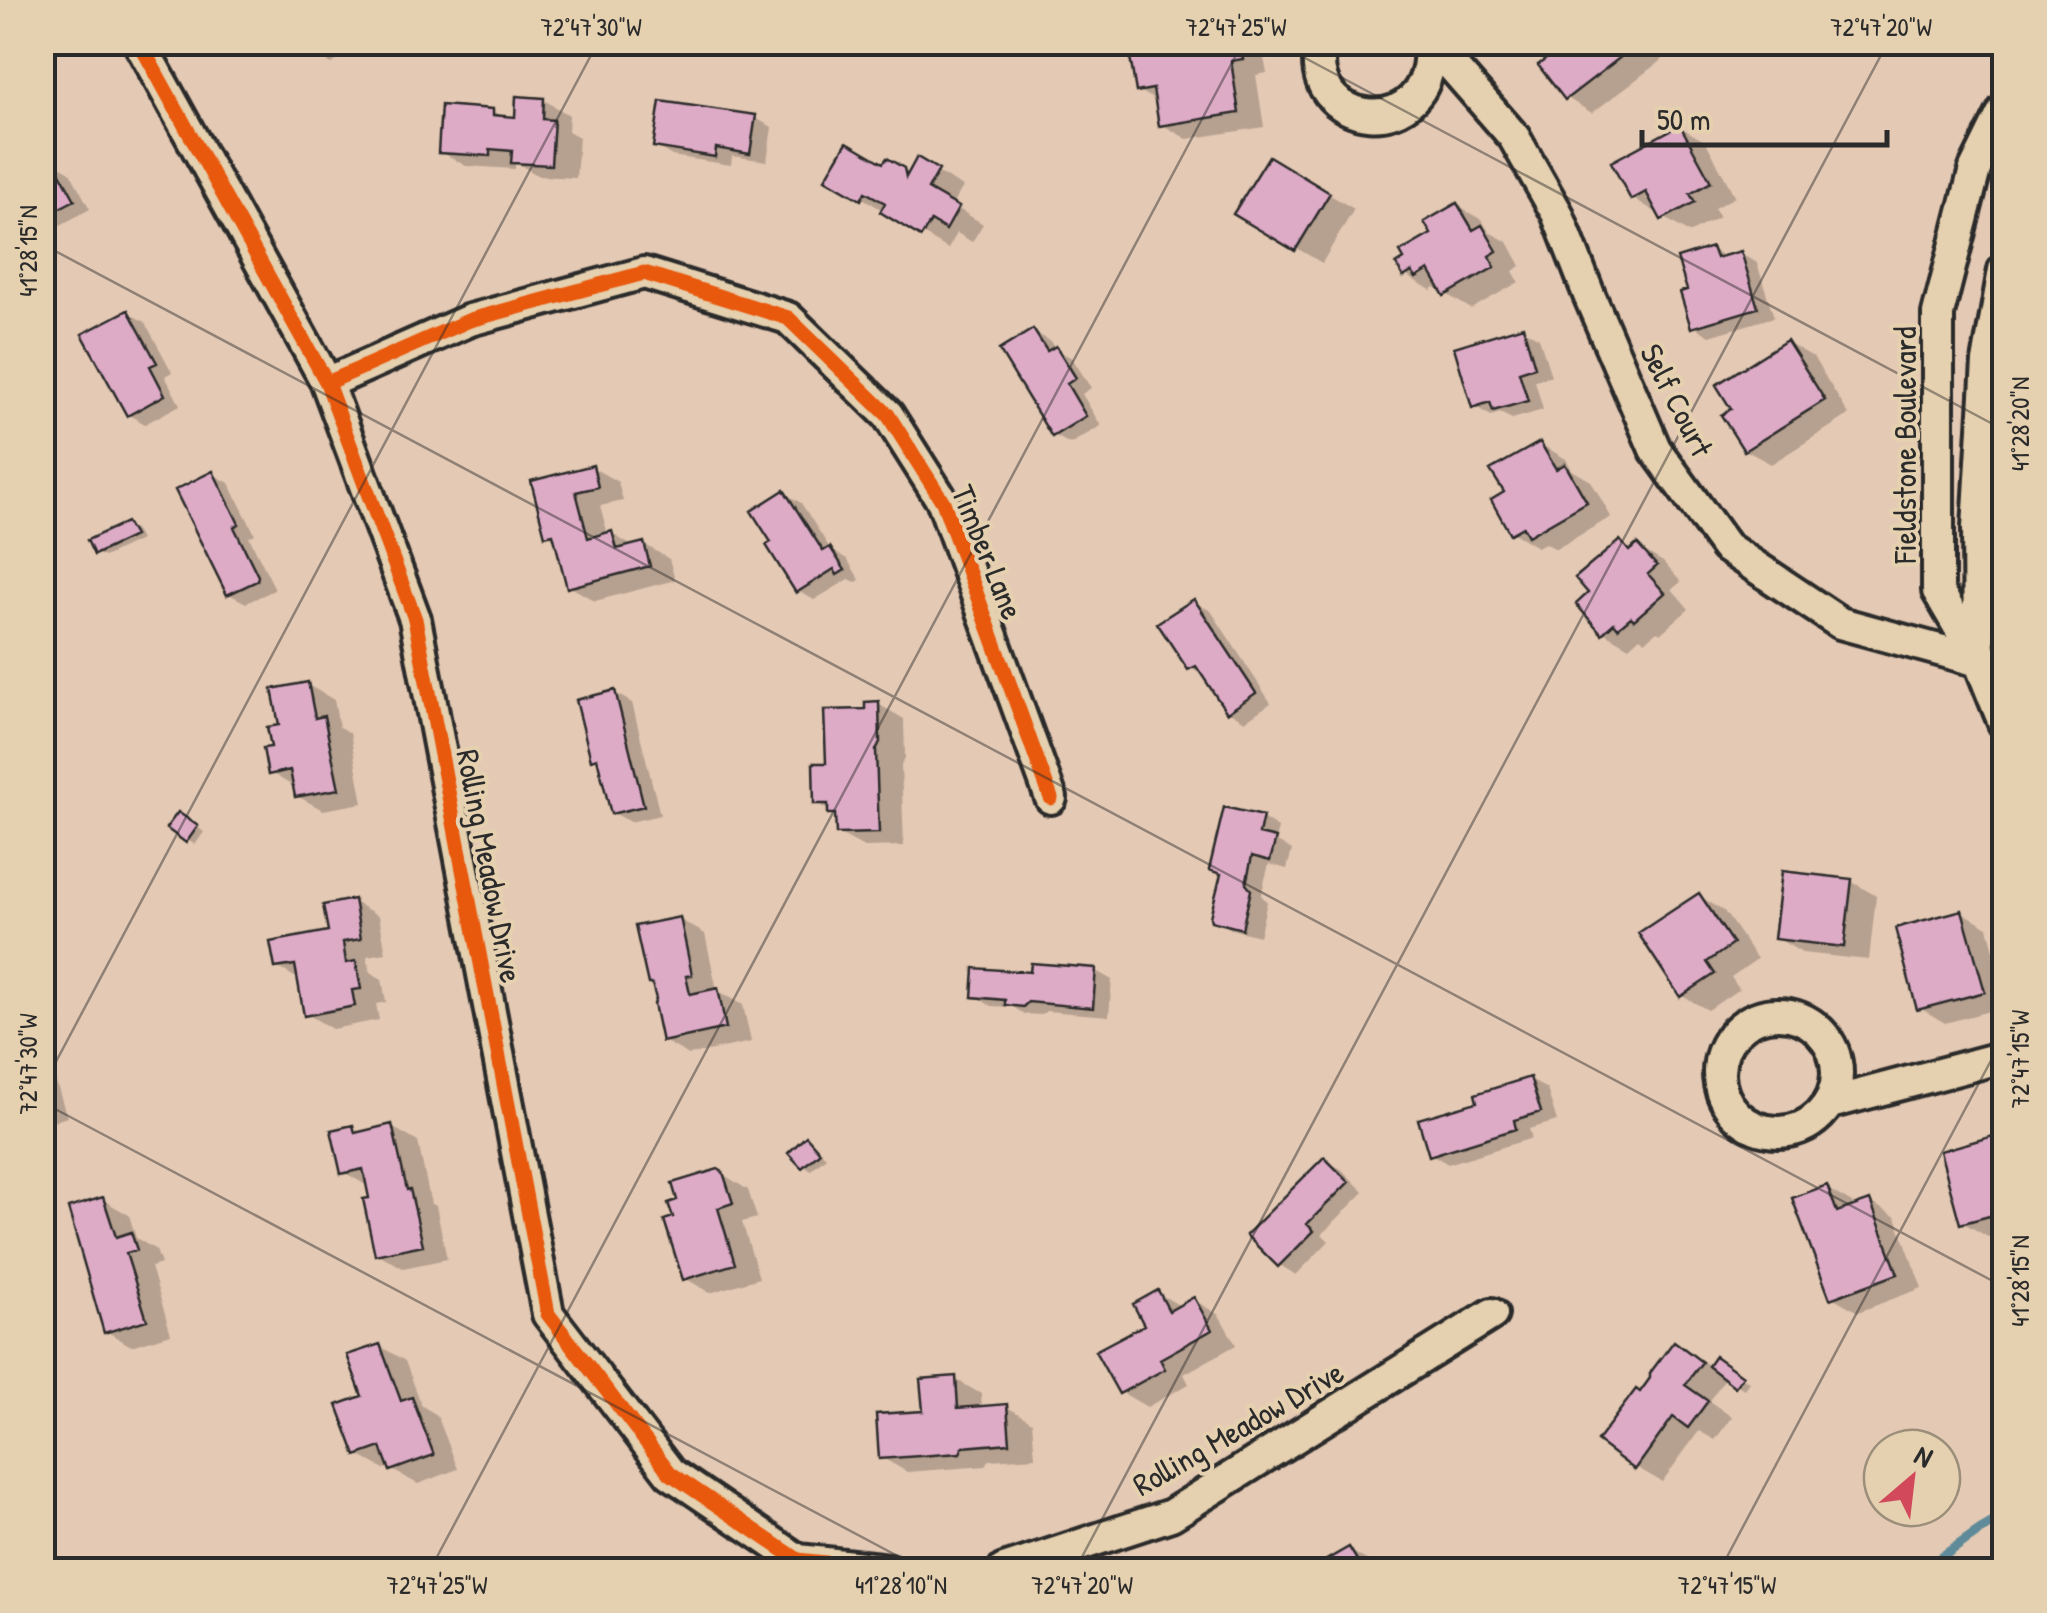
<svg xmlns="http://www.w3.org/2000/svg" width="2047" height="1613" font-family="'Patrick Hand',sans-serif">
<rect width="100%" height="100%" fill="#e4c9b4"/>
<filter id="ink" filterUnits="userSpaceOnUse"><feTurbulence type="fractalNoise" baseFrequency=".01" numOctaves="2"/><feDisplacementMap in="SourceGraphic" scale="20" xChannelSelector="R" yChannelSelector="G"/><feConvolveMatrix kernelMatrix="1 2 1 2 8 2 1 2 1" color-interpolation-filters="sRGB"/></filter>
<g filter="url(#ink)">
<path fill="#0003" d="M308,42H371L331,64L315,54Z
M1536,42H1650L1663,59L1592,113L1567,98L1549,60Z
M1239,43L1264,58L1267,73L1256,75L1264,127L1187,139L1161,124L1157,101L1138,90Z
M544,100L569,115L568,131L579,137L576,178L539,176L515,162V169L466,166L441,152L493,111L506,119L517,120Z
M755,118L772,127L767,161L732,156L731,165L672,156L655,146Z
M1680,127L1706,142L1735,197L1714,208L1719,217L1689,233L1633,198Z
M1269,159L1354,209L1322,263L1237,213Z
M888,161L910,174L918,161L963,187L952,205L983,224L972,242L957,233L948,249L829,178L884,167Z
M53,162L70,172L90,209L42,235V168Z
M1457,206L1482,220L1489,232L1508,242L1521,266L1513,271L1519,282L1471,309L1435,287L1431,290L1405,275Z
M1712,249L1726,258L1741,253L1757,263L1774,317L1710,336L1693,326L1690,292Z
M128,313L145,322L172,372L165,376L180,405L145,424L128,414Z
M1523,329L1539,338L1551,376L1535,381L1543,410L1512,419L1500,413L1491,416L1474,406Z
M1034,332L1050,341L1055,349L1072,358L1091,388L1082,394L1101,426L1070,444L1054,435Z
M1787,342L1813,357L1849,415L1771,464L1745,450L1734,410Z
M1540,444L1566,459L1572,470L1591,481L1611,517L1556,549L1545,543L1537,547L1512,532L1507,493Z
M593,468L618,482L623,501L600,506L608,535L612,534L634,547L644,544L669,559L675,580L595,601L569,586L558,540L547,534Z
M213,474L229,483L255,534L249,537L274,587V590L246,603L229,594Z
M784,493L801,503L831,550L847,559L860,580L856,582L849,579L814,600L798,591L774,543Z
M126,525L134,529L140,540L104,557L96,553Z
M1621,543L1633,551L1638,547L1663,562L1681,582L1672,589L1689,609L1661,633L1657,631L1645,641L1640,637L1629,647L1603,632L1592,593Z
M1194,602L1211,611L1271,703L1245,721L1228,711L1206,677L1190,668Z
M308,685L334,700L339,727L350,733L363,803L323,810L297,796L296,788L271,773L273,748L282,727Z
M615,693L632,703L660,815L630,822L614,813L601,763L593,758Z
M878,704L904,719L905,758L901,765L904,846L864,847L838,833V817L817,803L828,765L868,712Z
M1262,818L1278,828L1275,841L1292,850L1287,869L1269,864L1261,895L1267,902L1259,936L1231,929L1214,920L1223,876L1212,869Z
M186,819L204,832L195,845L169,827Z
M1851,881L1876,896L1869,960L1802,953L1777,938Z
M1699,896L1724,911L1757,959L1731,977L1739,989L1708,1010L1682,996Z
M354,902L379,916L386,953L367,956L370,972L382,979L386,1002L376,1004L379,1020L332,1029L307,1014L300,980L277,967L331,933Z
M1962,912L1988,927L2004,990V1007L1945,1023L1920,1008Z
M679,919L705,934L717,990L743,1005L751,1042L689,1055L664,1041L655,986Z
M1096,971L1112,980L1109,1016L1046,1011L1041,1015L1024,1014L1013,1007L991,1006L975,996L1032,974Z
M42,995L56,1003L62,1022L42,1028Z
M42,1038L67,1117L42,1125Z
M1530,1080L1547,1089L1557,1121L1529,1129L1532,1138L1448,1164L1431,1154L1480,1103Z
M392,1127L418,1142L431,1204L436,1206L447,1259L403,1268L377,1253L369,1187L344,1172L353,1128L363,1133Z
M2004,1135V1233L1988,1237L1962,1222L1943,1152Z
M807,1140L814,1144L826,1157L811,1170L803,1166Z
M1324,1160L1341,1169L1364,1192L1322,1234L1329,1241L1296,1275L1280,1265Z
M718,1171L748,1190L757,1218L742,1222L759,1278L710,1293L685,1278Z
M1826,1188L1852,1203L1854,1208L1870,1202L1896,1217L1922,1288L1858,1312L1832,1297Z
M103,1200L129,1215L136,1238L156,1250L161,1264L151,1267L171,1334L131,1346L106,1331Z
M1158,1293L1182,1307L1194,1300L1219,1315L1236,1345L1184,1374L1189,1384L1147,1407L1121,1392Z
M1675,1344L1710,1366L1723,1363L1749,1382L1744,1389L1726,1377L1709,1401L1732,1417L1715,1440L1699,1431L1662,1482L1636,1467L1641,1395Z
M380,1346L405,1361L422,1406L437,1415L458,1469L418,1484L392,1470L391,1467L384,1469L358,1455L366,1398Z
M955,1379L981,1394L982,1409L1007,1407L1032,1422L1035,1457L989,1460L986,1466L907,1472L881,1457Z
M1349,1550L1375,1565L1378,1570H1314Z
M480,1560L499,1570H468Z"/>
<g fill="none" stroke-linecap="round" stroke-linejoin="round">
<path stroke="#5f8a99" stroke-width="10" d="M1923,1570L1980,1530L2004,1516"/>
</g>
<path fill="#deabc7" stroke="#2b2b2b" stroke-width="2.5" d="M1224,42H1240L1243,59L1231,61L1239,113L1159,126L1153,89L1136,92L1130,57Z
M1533,42H1638L1639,43L1565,100L1538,65L1546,59Z
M516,96L544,98L543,119L554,120L551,165L511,163L512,151L490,149V156L438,153L441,105L493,109V115L515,117Z
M660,101L756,115L750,154L716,148L715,157L653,147Z
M1680,125L1711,182L1690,194L1695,202L1661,220L1646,192L1631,200L1611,162Z
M847,142L883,163L887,158L904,168L906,177L917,157L939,170L928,189L959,207L946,230L931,221L921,237L880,212L885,203L865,192L861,200L825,179Z
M1269,156L1330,193L1295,251L1233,214Z
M53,160L75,200L42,217V165Z
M1457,203L1473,230L1482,225L1497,251L1489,256L1495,267L1444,296L1429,270L1416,278L1412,272L1403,277L1396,264L1404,259L1400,252L1431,234L1424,222Z
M1712,247L1716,258L1741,251L1758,308L1691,328L1680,292L1687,290L1677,258Z
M128,310L157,363L150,366L165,395L127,416L82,334Z
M1523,326L1535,367L1519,372L1528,401L1493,411L1490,402L1472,408L1454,347Z
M1033,329L1047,351L1056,346L1076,378L1067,384L1086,416L1052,437L999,350Z
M1787,340L1825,400L1744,451L1721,415L1731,409L1716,385Z
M1540,442L1556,469L1565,464L1587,502L1528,536L1523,527L1510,534L1491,500L1504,492L1490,470Z
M593,465L598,487L576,492L588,538L612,531L617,549L644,542L650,566L567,588L553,534L545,536L531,481Z
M213,471L239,524L234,527L258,576L257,581L227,595L175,490Z
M784,490L823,551L830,547L845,570L837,575L834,569L796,593L766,545L771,542L751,511Z
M126,522L134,536L94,555L87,540Z
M1620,540L1629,551L1637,544L1657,566L1648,574L1665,593L1634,620L1631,617L1618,628L1614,623L1602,634L1576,604L1588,593L1575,578Z
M1194,599L1256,693L1227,713L1196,666L1188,670L1157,623Z
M308,682L315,718L324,716L339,789L295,797L290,770L268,775L263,748L271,747L267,727L279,725L272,689Z
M615,690L644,806L611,814L597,758L591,760L576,700Z
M879,701L880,742L876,750L879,833L836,834L835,814H828V804H814L813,763H826L824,710L865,709V702Z
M1224,807L1263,816L1259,834L1276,838L1270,861L1252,856L1246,884L1251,890L1242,929L1211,921L1210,917L1221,874L1209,870Z
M178,812L198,826L186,843L166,828Z
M1782,871L1852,879L1844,947L1774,939Z
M1699,893L1733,944L1707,962L1715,974L1680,997L1638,933Z
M354,899L361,939L343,942L346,963L356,961L361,989L352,990L355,1006L304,1016L295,965L275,968L270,942L328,931L323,905Z
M1962,910L1985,992L1917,1010L1895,928Z
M680,917L692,975L686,976L690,994L718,988L726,1028L662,1042L654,1004L656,999L652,984H648L635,926Z
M1031,963L1096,968L1093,1008L1028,1002L1023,1007L1005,1005V1000L972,997L974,968L1030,972Z
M1530,1077L1541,1112L1514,1120L1516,1129L1429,1156L1418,1119L1477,1102L1475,1094Z
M392,1124L407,1190L410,1189L423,1245L375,1255L363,1199L369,1198L363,1169L341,1174L331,1130L353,1125L355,1133Z
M2004,1133V1212L1960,1224L1940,1151Z
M806,1136L820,1152L802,1168L788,1153Z
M1324,1157L1349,1182L1307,1224L1314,1231L1278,1267L1246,1235Z
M718,1169L723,1172L733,1203L718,1208L735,1264L683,1280L664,1220L673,1217L668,1203L677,1200L672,1183Z
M1827,1185L1837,1212L1870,1200L1898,1274L1830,1299L1792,1198Z
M103,1197L116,1237L131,1232L137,1250L126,1253L147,1320L104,1333L68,1208Z
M1158,1290L1169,1311L1194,1297L1212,1330L1160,1359L1165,1369L1119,1394L1095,1351L1144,1325L1133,1304Z
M1674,1341L1702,1362L1685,1385L1708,1401L1688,1428L1673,1417L1635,1470L1597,1441L1636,1389L1640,1392L1650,1378V1373Z
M380,1344L401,1401L412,1397L434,1455L390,1471L381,1447L356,1456L337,1405L362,1396L347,1355Z
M1715,1356L1743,1376L1735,1387L1708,1366Z
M956,1376L958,1408L1007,1404L1010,1443L963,1447L960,1453L879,1459L876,1414L923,1411L920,1379Z
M1349,1547L1363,1570H1309Z"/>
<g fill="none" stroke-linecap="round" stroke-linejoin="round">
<g stroke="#2b2b2b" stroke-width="38">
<path id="street" d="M139,42L327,383L415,619L548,1314L670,1473L798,1560L889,1570
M1322,42C1297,129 1438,148 1429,42
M1431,42L1514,137L1557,213L1589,295L1655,449L1726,547L1840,623L1979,661L2004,663
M2004,110L1975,169L1938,314V591L1979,661L2004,723
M327,383L470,320L644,273L788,318L888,415L943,502L1051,798
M1979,658L1978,528L1988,362L2004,270
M1719 1073a59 59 0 1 1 118 0a59 59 0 1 1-118 0Z
M1830,1103L1992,1060L2004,1054
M1004,1570L1171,1515L1492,1314"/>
</g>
<use href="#street" stroke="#e5d0af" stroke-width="30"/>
<g stroke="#e5d0af" stroke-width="21">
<path id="cycleway" d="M139,42L327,383L415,619L548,1314L670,1473L798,1560L889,1570
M327,383L470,320L644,273L788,318L888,415L943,502L1051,798"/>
</g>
<use href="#cycleway" stroke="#e8590c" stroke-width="15"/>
</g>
</g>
<path fill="none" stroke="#2b2b2b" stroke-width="2.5" stroke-opacity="0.45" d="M1275,42L2004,430M42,244L2004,1287M42,1088L598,42M42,1102L924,1570M430,1570L1243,42M1075,1570L1888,42M1720,1570L2004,1036"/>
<g text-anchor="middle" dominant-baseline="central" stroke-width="8" stroke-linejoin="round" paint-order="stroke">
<g font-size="32" fill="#2b2b2b" stroke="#e5d0af">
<text transform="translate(1677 400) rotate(63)">Self Court</text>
<text transform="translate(1904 445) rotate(-90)">Fieldstone Boulevard</text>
<text transform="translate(988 552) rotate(68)">Timber Lane</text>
<text transform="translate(490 866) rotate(79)">Rolling Meadow Drive</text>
<text transform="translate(1238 1428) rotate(-30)">Rolling Meadow Drive</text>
</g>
</g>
<rect width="2047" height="1613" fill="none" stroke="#e5d0af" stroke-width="110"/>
<g transform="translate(1912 1478) rotate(28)"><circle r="48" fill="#e5d0af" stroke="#9b8e7a" stroke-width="2.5"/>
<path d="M0-8L18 38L0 25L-18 38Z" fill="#d1495b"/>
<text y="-15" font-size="28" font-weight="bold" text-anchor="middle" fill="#2b2b2b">N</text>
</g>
<path d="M1642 130v15h245v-15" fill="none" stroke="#2b2b2b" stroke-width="5"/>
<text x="1657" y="130" font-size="30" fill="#2b2b2b" stroke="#e5d0af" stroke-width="8" paint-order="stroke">50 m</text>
<rect x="55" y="55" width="1937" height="1503" fill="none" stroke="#2b2b2b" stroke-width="4"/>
<g font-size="25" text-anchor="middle" fill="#2b2b2b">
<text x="591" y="36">72°47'30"W</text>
<text x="1236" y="36">72°47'25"W</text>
<text x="1881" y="36">72°47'20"W</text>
<text transform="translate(28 251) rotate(-90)" y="9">41°28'15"N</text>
<text transform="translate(2020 424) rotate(-90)" y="9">41°28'20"N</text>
<text transform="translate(2020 1059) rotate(-90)" y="9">72°47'15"W</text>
<text transform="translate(28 1064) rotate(-90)" y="9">72°47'30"W</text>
<text transform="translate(2020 1281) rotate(-90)" y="9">41°28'15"N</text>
<text x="437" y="1594">72°47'25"W</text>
<text x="901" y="1594">41°28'10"N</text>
<text x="1082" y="1594">72°47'20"W</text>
<text x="1727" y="1594">72°47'15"W</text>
</g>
</svg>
